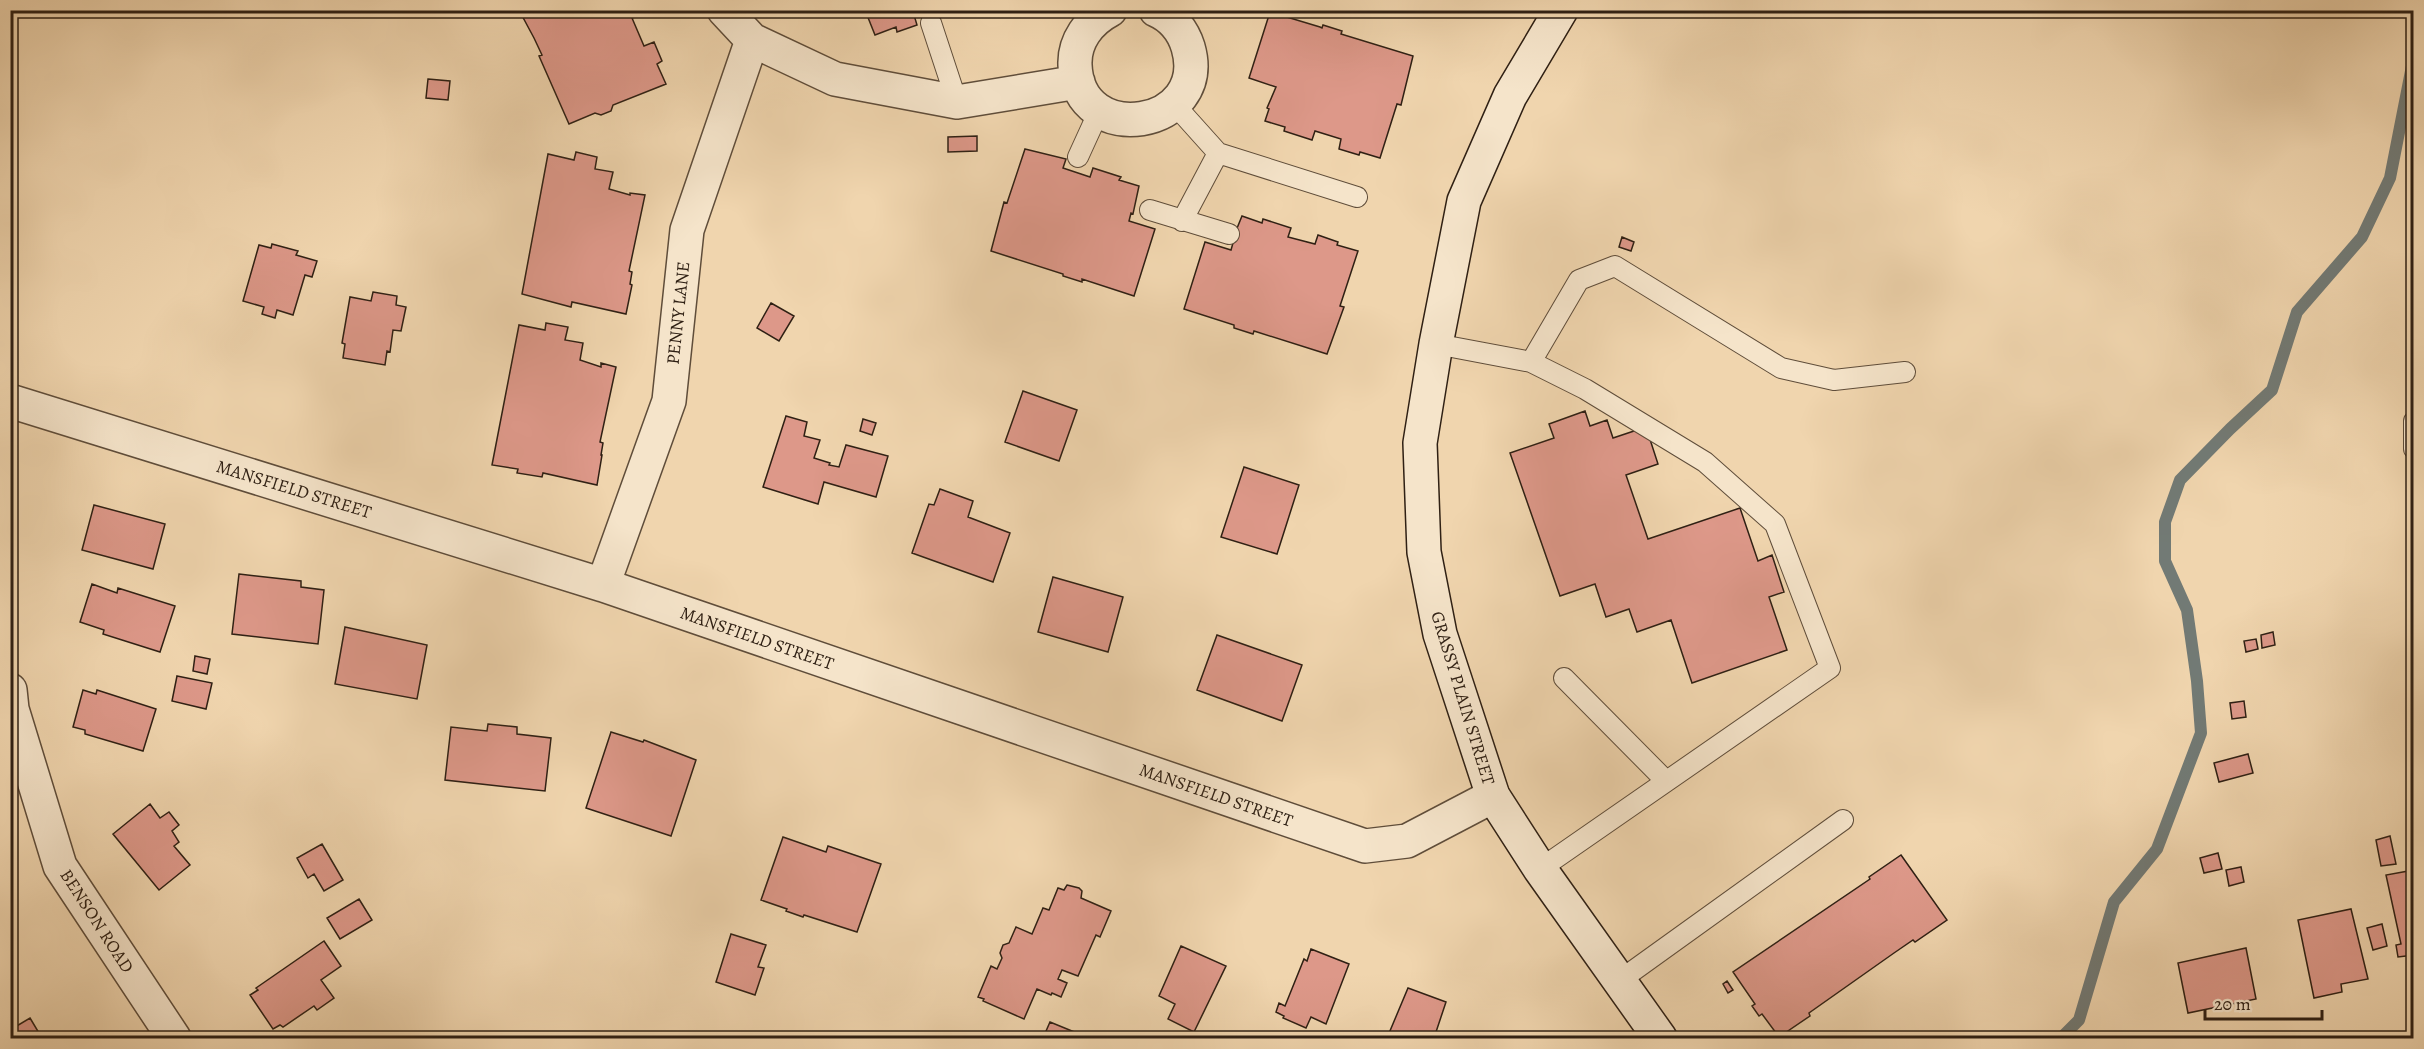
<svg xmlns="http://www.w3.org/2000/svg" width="2424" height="1049" font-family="Alegreya,serif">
<rect width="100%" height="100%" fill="#f0d5ae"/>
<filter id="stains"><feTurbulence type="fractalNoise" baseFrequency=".00333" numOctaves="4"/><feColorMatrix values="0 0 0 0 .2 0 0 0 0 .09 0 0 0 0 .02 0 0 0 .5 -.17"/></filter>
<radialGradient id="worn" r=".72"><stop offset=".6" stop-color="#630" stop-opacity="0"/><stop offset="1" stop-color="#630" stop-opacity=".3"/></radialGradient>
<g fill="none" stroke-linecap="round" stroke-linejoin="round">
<path stroke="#727a75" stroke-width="12" d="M2061,1038L2079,1020L2114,902L2157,849L2201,733L2197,681L2187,610L2165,561V522L2180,480L2230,429L2272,390L2297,312L2362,237L2390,178L2414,56"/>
</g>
<path fill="#dd9889" stroke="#2f2014" stroke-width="1.5" d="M519,10H632L635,17L632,18L644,46L654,42L662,61L657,64L666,84L613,105L611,111L601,115L595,113L569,124L539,56L542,55L534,38Z
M865,10H925L914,15L917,25L897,32L896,27L875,35Z
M1270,12L1320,27L1322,28L1323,25L1342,31L1341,34L1413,56L1401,105L1397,104L1380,158L1360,152L1359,155L1339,149L1341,139L1315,131L1312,140L1284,131L1285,127L1265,121L1269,109L1267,108L1276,87L1249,78Z
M428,79L450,81L448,100L426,98Z
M977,136V151L948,152V137Z
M1025,149L1066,159L1063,168L1090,177L1093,168L1121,177L1119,180L1139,186L1133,214L1131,213L1129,221L1155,229L1134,296L1082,279V282L1063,276V274L991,251L1004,202L1007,203Z
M576,152L597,157L595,169L613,172L609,189L630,195V193L645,195L629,271L632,272L630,284L632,285L626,314L572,302L571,307L522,294L548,154L574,160Z
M1242,216L1262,223L1263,219L1291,228L1288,237L1315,244L1318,235L1338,242L1337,245L1358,251L1340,306L1344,307L1327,354L1254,331L1253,334L1234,328V325L1184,309L1205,242L1231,250L1233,243H1231Z
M1622,237L1634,242L1631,251L1619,247Z
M272,244L298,251L296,255L317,261L312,277L305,275L293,315L277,310L275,318L262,314L264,307L243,301L259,245L271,248Z
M373,292L397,296L396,305L406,307L401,331L393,330L390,352L387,351L385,365L343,358L345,344L342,343L350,297L371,301Z
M771,303L794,316L779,341L757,328Z
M546,323L568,327L565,340L583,343L580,360L601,367V363L616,367L600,442L603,443L601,455H602L597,485L543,473L542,477L517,473L518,469L492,465L519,325L545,330Z
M1023,391L1077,410L1059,461L1005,442Z
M1585,411L1590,426L1607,420L1613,438L1646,427L1658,464L1626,475L1648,539L1740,508L1758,561L1772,555L1784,592L1769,597L1787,650L1692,683L1671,620L1637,632L1629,609L1606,617L1595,584L1560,596L1510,453L1554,438L1549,424Z
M786,416L807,422L804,436L820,440L814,458L830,463L829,465L839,467L846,445L888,456L876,497L824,482L818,504L763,487Z
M863,419L876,423L872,435L860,431Z
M1244,467L1299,485L1277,554L1221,537Z
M940,489L973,501L968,517L1010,533L993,582L912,553L929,504L934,505Z
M94,505L165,524L153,569L82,550Z
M239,574L301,581V587L324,590L318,644L232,634Z
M1053,577L1123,597L1108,652L1038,632Z
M92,584L117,593L118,588L175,606L160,652L103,634L104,630L80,622Z
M345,627L427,645L417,699L335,684Z
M2273,632L2275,645L2262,648L2261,635Z
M1217,635L1302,665L1282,721L1197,690Z
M2256,639L2258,649L2246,652L2244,641Z
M195,656L210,659L207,674L193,671Z
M177,676L212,683L206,709L172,701Z
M83,690L96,694L97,690L156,709L143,751L85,734V730L73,727Z
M2244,701L2246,717L2232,719L2230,703Z
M488,724L517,727V734L551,738L545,791L445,780L451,727L487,731Z
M611,732L643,742L644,740L696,760L671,836L586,808Z
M2248,754L2253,773L2219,782L2214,763Z
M150,804L160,818L169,812L179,825L172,831L179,842L174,846L190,865L159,890L113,834Z
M2390,836L2396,864L2381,866L2376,840Z
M783,837L826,852L828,846L881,864L857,932L804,915L803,917L786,911L787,909L761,900Z
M322,844L343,880L324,891L314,874L308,878L297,858Z
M2218,853L2222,869L2204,873L2200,858Z
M1901,855L1947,920L1915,942L1913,940L1894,953L1809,1013L1810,1016L1779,1037L1762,1014L1759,1016L1752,1006L1755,1004L1733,972L1870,879L1869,877Z
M2241,867L2244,882L2229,886L2226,870Z
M2414,870V955L2398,957L2396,945L2401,944L2386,875Z
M1067,885L1079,888L1082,891L1081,898L1111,911L1100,937L1096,935L1078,976L1062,970L1058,979L1067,983L1061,997L1052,993L1051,995L1037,989L1024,1019L983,1001L984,999L978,997L991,966L997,969L1002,958L1000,953L1003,945L1009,943L1016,927L1032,934L1043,908L1049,910L1058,888L1064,890Z
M359,899L372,920L340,939L327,918Z
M2351,909L2368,979L2341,984L2342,992L2314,998L2298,920Z
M2382,924L2387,946L2373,950L2367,928Z
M731,934L766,945L758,967L764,968L755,995L716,982Z
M324,941L341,966L321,980L334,998L317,1010L314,1006L283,1027L280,1025L273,1029L250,995L258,990L256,988Z
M1181,946L1226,966L1194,1032L1168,1019L1175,1004L1159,996Z
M2246,948L2256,999L2188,1013L2178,963Z
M1311,949L1349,964L1326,1024L1311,1017L1306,1028L1283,1018L1284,1016L1276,1012L1279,1003L1285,1006L1304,959L1307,961Z
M1727,981L1733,990L1728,993L1723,984Z
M1408,988L1446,1002L1434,1038H1387Z
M30,1018L42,1038H10V1030Z
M1050,1022L1089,1038H1043Z"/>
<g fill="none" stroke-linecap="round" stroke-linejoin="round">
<g stroke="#5f4d3a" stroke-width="22">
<path id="service" d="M931,23L957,102
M1174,104L1218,153L1357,197
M1078,157L1099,111
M1150,210L1229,234
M1182,221L1218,153
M1436,344L1531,362L1585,389L1705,462L1775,524L1830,668L1540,869
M1531,362L1579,280L1615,266L1781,368L1834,380L1905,372
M2414,421V449
M1564,678L1666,781
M1619,981L1843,820"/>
</g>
<g stroke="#5f4d3a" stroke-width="36">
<path id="minor" d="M724,10L752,40L835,79L957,102L1078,82
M1110,10C1089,21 1074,41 1075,65C1078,150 1212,129 1188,47C1183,31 1172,17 1156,10
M10,401L603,585L1365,846L1407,841L1493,796
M603,585L669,401L687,230L752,40
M10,690L12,709L60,866L174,1038"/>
</g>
<g stroke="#2f2014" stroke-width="36">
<path id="secondary" d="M1561,10L1510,96L1464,201L1436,344L1420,443L1424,552L1440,634L1493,796L1540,869L1660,1038"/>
</g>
<use href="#service" stroke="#f5e4ca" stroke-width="20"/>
<use href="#minor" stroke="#f5e4ca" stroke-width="33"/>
<use href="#secondary" stroke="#f5e4ca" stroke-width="33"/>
</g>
<g text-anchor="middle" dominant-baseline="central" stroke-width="6" stroke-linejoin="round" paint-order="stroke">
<g font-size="18" fill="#2f2014" stroke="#f5e4ca">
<text transform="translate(678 313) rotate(-84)">PENNY LANE</text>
<text transform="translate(294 489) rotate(17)">MANSFIELD STREET</text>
<text transform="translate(757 638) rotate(19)">MANSFIELD STREET</text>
<text transform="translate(1463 698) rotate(73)">GRASSY PLAIN STREET</text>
<text transform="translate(1216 795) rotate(19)">MANSFIELD STREET</text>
<text transform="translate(97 921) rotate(57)">BENSON ROAD</text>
</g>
</g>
<rect width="2424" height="1049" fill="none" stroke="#f0d5ae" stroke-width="36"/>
<rect x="12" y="12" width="2400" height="1025" fill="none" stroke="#2f2014" stroke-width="3"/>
<rect x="18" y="18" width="2388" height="1013" fill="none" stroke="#2f2014" stroke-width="1.5"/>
<path d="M2205 1010v9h117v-9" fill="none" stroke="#2f2014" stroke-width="3"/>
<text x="2214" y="1010" font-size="18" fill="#2f2014" stroke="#f5e4ca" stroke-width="4.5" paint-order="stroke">20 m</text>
<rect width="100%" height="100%" filter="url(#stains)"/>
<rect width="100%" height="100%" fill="url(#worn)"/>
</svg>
